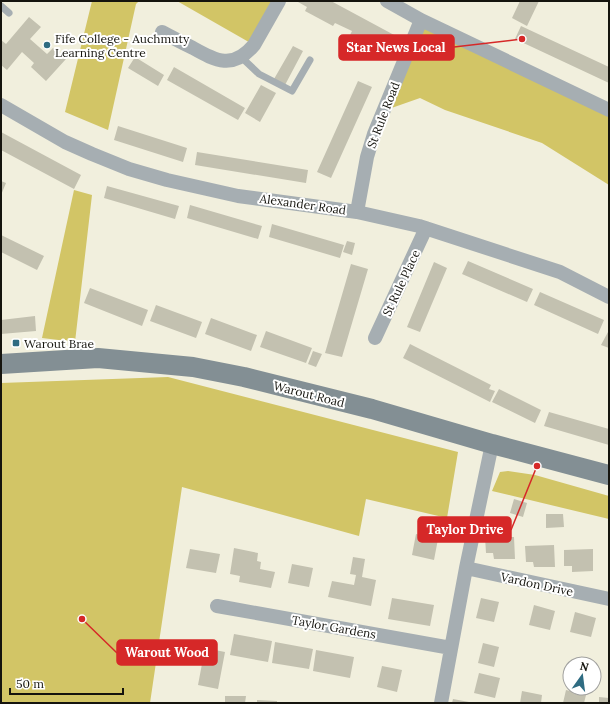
<svg xmlns="http://www.w3.org/2000/svg" width="610" height="704" font-family="Lora,serif">
<rect width="100%" height="100%" fill="#f1efdd"/>
<path fill="#d2c566" d="M92,1H139L136,4L108,130L65,112Z
M177,1H280L254,45Z
M421,20L609,110V185L542,143L445,110L420,98L383,111Z
M74,190L92,195L75,342L42,338Z
M168,377L458,452L447,518L366,499L359,536L182,487L150,703H1V383Z
M508,471L535,475L609,496V519L492,491L500,472Z"/>
<path fill="#c3c1b0" d="M299,1H331L396,36L388,51L380,47L378,50L350,35L352,31L335,23L333,26L305,11L307,7L298,2Z
M520,1H539L527,26L512,18Z
M29,17L41,27L30,39L47,54L53,48L66,59L46,81L31,67L34,63L22,52L7,70L1,65V40L6,44Z
M521,26L609,67V83L515,39Z
M293,46L303,51L285,85L274,79Z
M135,57L164,75L158,86L128,68Z
M174,67L245,108L238,120L167,80Z
M358,81L372,87L331,178L317,172Z
M261,85L276,93L260,122L245,113Z
M118,126L187,148L183,162L114,140Z
M1,132L81,175L74,189L1,150Z
M197,152L308,170L306,183L195,165Z
M1,181L6,183L1,195Z
M107,186L179,206L175,219L104,198Z
M190,205L262,226L258,239L187,218Z
M272,224L344,245L340,258L269,237Z
M1,235L44,256L37,270L1,252Z
M347,241L355,243L352,255L343,252Z
M468,261L533,289L527,302L462,274Z
M434,262L447,268L420,332L407,327Z
M351,264L368,269L342,357L325,353Z
M90,288L148,310L142,326L84,303Z
M540,292L604,320L598,334L534,305Z
M156,305L202,322L196,338L150,321Z
M35,316L36,331L1,334V320Z
M211,318L257,335L251,351L205,334Z
M266,331L312,348L306,363L260,347Z
M608,332H609V348L601,345Z
M410,344L491,385L489,389L495,391L490,402L403,358Z
M313,351L322,354L316,367L308,364Z
M499,389L541,410L535,423L492,402Z
M549,412L609,429V445L544,426Z
M514,499L527,503L523,517L510,513Z
M546,514H563L564,527L546,528Z
M416,534L438,539L434,560L412,555Z
M485,537H514L515,559H494L493,553H486Z
M554,545L555,567H534L533,562H526L525,546Z
M234,548L258,553L257,561L261,562L260,569L275,572L271,588L239,582L240,576L230,574Z
M190,549L220,554L216,573L186,568Z
M593,549V571L572,572V566H564V550Z
M353,557L365,559L362,577L376,580L371,606L328,597L332,581L354,585L356,575L350,574Z
M292,564L313,568L309,587L288,583Z
M392,598L434,605L430,626L388,619Z
M481,598L499,602L494,622L476,618Z
M534,605L555,611L550,630L529,625Z
M575,612L596,618L591,637L570,632Z
M234,634L272,641L268,662L230,655Z
M275,642L313,649L309,669L272,663Z
M483,643L499,647L494,667L478,663Z
M205,648L225,652L218,689L198,685Z
M316,650L354,657L350,678L313,671Z
M382,666L402,670L397,692L377,687Z
M479,673L500,678L495,698L474,693Z
M566,690L586,695L584,703H563Z
M522,691L542,695L541,703H520Z
M225,696H246L245,703H225Z
M599,697L609,698V703H599Z
M453,699L469,702V703H452Z
M257,700L277,701V703H257Z"/>
<g fill="none" stroke-linecap="round" stroke-linejoin="round">
<path stroke="#a6aeb2" stroke-width="7" d="M1,6L9,13
M241,57L259,74L292,91L310,60"/>
<path stroke="#a6aeb2" stroke-width="14" d="M387,1L421,20L609,110
M162,32C173,38 183,43 193,48C216,61 233,70 254,45L279,1
M1,105L65,142L92,154L129,169L167,180L238,196L357,212L419,226L560,272L609,297
M357,212L367,157L374,134L421,20
M375,338L426,228
M466,568L609,599
M217,606L451,648
M441,703L466,568L492,444"/>
<path stroke="#838f94" stroke-width="20" d="M1,364L98,358L193,367L244,377L372,409L492,444L609,475"/>
</g>
<g fill="#2f6c82" stroke="#fff" stroke-width="1.5">
<circle cx="47" cy="45" r="4"/>
<rect x="12" y="339" width="8" height="8" rx="2"/>
</g>
<g text-anchor="middle" dominant-baseline="central" stroke-width="4" stroke-linejoin="round" paint-order="stroke">
<g font-size="12" fill="#15140e" stroke="#fff" text-anchor="start">
<text x="55" y="38">Fife College - Auchmuty<tspan x="55" dy="14">Learning Centre</tspan></text>
<text x="24" y="343">Warout Brae</text>
</g>
<g font-size="12" fill="#15140e" stroke="#fff">
<text transform="translate(383 115) rotate(-69)">St Rule Road</text>
<text transform="translate(303 204) rotate(8)">Alexander Road</text>
<text transform="translate(401 283) rotate(-65)">St Rule Place</text>
<text transform="translate(309 394) rotate(14)">Warout Road</text>
<text transform="translate(537 584) rotate(12)">Vardon Drive</text>
<text transform="translate(334 627) rotate(10)">Taylor Gardens</text>
</g>
</g>
<path fill="none" stroke="#d62828" stroke-width="1.5" d="M522 39L454 47M537 466L511 530M82 619L117 653"/>
<g fill="#d62828" stroke="#fff" stroke-width="1.5">
<circle cx="522" cy="39" r="4"/>
<circle cx="537" cy="466" r="4"/>
<circle cx="82" cy="619" r="4"/>
</g>
<g fill="#d62828" stroke="#d62828" stroke-width="1.5">
<rect x="339" y="35" width="115" height="25" rx="4"/>
<rect x="418" y="517" width="93" height="25" rx="4"/>
<rect x="117" y="640" width="100" height="25" rx="4"/>
</g>
<g font-size="13" text-anchor="middle" font-weight="bold" fill="#fff">
<text x="396" y="52">Star News Local</text>
<text x="465" y="534">Taylor Drive</text>
<text x="167" y="657">Warout Wood</text>
</g>
<rect width="610" height="704" fill="none" stroke="#15140e" stroke-width="4"/>
<g transform="translate(582 676) rotate(14)"><circle r="19" fill="#ffffff" stroke="#a1a19f"/>
<path d="M0-3L7 15L0 10L-7 15Z" fill="#2f6c82"/>
<text y="-6" font-size="11" font-weight="bold" text-anchor="middle" fill="#15140e">N</text>
</g>
<path d="M10 688v6h113v-6" fill="none" stroke="#15140e" stroke-width="2"/>
<text x="16" y="688" font-size="12" fill="#15140e" stroke="#ffffff" stroke-width="3" paint-order="stroke">50 m</text>
</svg>
